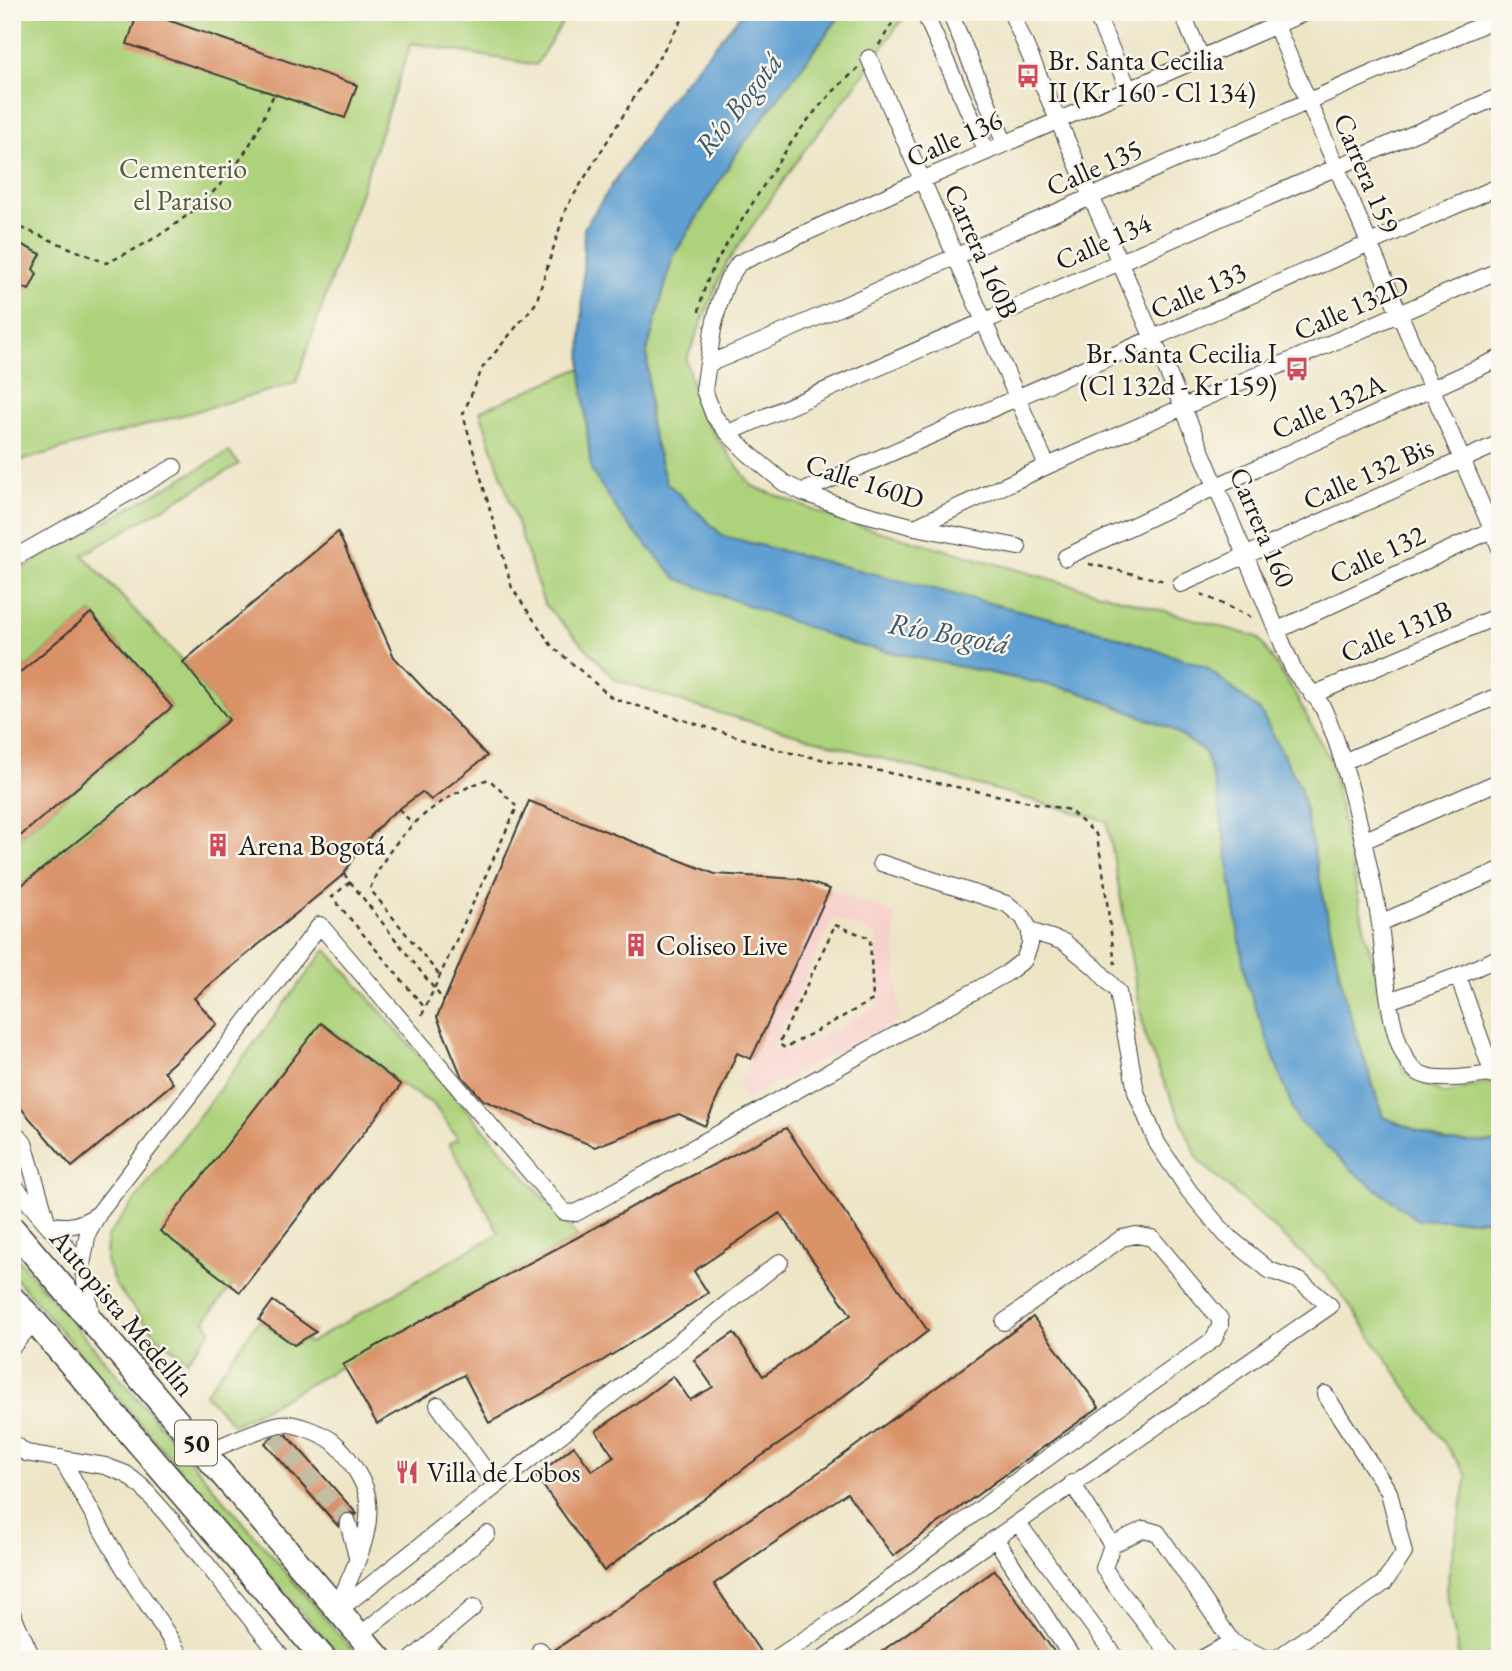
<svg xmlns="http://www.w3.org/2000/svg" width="1512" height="1671" font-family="'EB Garamond',serif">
<rect width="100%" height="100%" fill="#fbf7ec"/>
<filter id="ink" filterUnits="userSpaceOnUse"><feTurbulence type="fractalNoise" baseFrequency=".0143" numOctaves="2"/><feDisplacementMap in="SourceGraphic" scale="14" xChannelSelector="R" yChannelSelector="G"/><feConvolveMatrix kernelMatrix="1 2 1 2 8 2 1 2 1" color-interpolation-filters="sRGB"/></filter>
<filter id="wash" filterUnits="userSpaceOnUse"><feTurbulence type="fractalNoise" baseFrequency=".00686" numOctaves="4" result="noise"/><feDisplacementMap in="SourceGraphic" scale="28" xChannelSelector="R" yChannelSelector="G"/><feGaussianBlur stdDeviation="1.57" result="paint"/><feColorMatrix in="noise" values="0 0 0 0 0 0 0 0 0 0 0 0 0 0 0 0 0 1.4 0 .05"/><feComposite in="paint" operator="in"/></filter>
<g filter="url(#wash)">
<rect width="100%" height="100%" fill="#ede5c6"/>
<path fill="#f7d0cc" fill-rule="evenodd" d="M830,889L894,913L899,1020L744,1101L738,1086ZM833,918L876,935L879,1005L786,1054L773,1048Z"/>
<path fill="#add27c" stroke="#64774c" stroke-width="2" d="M12,12H569L536,65L411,43L296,383L12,463Z
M843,12H907L862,77L804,151L726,264L686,360L701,416L752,486L839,520L1258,637L1294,692L1331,762L1366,936L1404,1072L1444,1094L1500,1080V1143L1446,1142L1383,1117L1345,998L1300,787L1097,630L723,536L666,482L650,425L647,351L673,257L736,154Z
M581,368L591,470L852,644L1077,691L1168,727L1205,752L1218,796L1418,1220H1500V1659H1459L1446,1589L1467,1476L1348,1303L1327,1276L1199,1161L1146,1041L1107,821L701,708L616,680L544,604L480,411Z
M229,452L239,464L83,555L183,662L229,720L12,893V843L172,707L91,613L12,679L17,588L12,590V574Z
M326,949L578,1237L234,1425L205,1394L259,1320L294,1345L304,1339L309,1343L499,1233L449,1143L458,1139L433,1104L401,1085L321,1023L232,1286L205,1320L211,1331L187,1360L155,1335L116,1286L106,1261L107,1237Z
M12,1252L360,1659H342L12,1274Z"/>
<path fill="#5e9fd1" stroke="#3d5e76" stroke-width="2" d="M743,12H843L736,154L673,257L647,351L650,425L666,482L723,536L1097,630L1206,667L1261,712L1300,787L1345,998L1383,1117L1446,1142L1500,1143V1220H1418L1360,1177L1297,1120L1246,982L1218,796L1205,752L1168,727L1077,691L852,644L677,579L623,519L591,470L581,368L584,228L664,106Z"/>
<g id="blocks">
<path fill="#da9369" d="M138,12H144L357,85L345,118L127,44Z
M12,240L41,254L33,269L37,274L29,290L12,282Z
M338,532L394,657L487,756L431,800L422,792L387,818L358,850L344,874L194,998L217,1024L164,1071L173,1083L72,1167L12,1098V893L229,720L183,662Z
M91,613L172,707L12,843V679Z
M529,801L715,874L799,879L830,889L751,1059L737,1053L705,1126L679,1114L595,1147L483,1100L461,1075L437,1017Z
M321,1023L401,1085L240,1292L160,1231Z
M786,1128L928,1331L801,1429L750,1464L703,1500L651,1535L604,1571L536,1476L574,1446L592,1471L614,1457L596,1431L635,1404L673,1376L690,1400L713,1387L694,1360L734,1333L763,1376L851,1315L780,1213L694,1271L708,1293L658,1326L602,1361L489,1423L464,1375L377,1424L343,1365L430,1316L578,1237L648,1198Z
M273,1301L316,1332L294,1345L259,1320Z
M1033,1317L1099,1407L893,1556L847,1493L714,1584L765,1659H556L553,1651L828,1466Z
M281,1434L287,1435L357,1514L356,1515L350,1512L341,1514L338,1520V1526L265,1443L272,1437Z
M995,1570L1055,1653L1048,1659H871Z"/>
</g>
</g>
<g filter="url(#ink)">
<use href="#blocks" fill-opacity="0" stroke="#3b3a36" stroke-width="2"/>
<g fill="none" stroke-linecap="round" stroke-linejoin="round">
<path stroke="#c3bda4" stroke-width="16" stroke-dasharray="16 8" stroke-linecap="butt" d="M274,1436L348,1522"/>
<g stroke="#3b3a36" stroke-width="18">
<path id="minor" d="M924,12L987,152
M1011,12L1181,403L1294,671C1302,682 1317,696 1323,708C1342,749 1353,797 1363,840C1369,868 1376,896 1380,924C1385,960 1387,1047 1416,1071C1434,1085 1478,1075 1500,1073
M1095,12L1129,90
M1182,12L1201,58
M1270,12L1500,548
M953,20L1005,144
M869,58L1047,466
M708,364L761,342L1500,17
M728,433L1500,96
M802,492L1500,186
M915,527L1047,466L1500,270
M1018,547L915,527L854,511L802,492L784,483L748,453L728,433L714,416L704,390L713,329L719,304L727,281L739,263L922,180L1306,12
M1066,558V557L1217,486L1500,358
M12,559L174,467
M1181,584L1500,443
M1278,630L1500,526
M1312,695L1500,615
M1343,762L1500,695
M1363,841L1500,781
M1380,923L1500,870
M1458,976L1493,1074
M1389,1001L1458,976L1500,957
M12,1130L24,1143L48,1224C67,1229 82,1225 98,1214
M12,1183L82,1265L92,1318
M82,1265L88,1232L99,1213L320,925L564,1212L576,1213L1007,973L1024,960L1030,944V931L1023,917L1007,904L881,863
M12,1347L34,1321
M438,1405L496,1485
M12,1442L26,1453L105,1466L126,1474L142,1487L168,1516L283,1659
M204,1453C227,1444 257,1429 280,1424C294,1422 320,1433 331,1440C343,1449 351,1461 358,1474C360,1478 363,1483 365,1488C378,1526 352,1573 337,1607
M61,1458C84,1497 105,1538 129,1576C146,1604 167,1629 181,1659
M1072,1483L1112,1545L1144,1529L1158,1533L1232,1642L1265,1658L1276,1659L1384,1583L1404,1553L1389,1492L1325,1394
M348,1522L357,1557
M1018,1523L1117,1659
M995,1538L1073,1659
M1112,1545L1104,1568L1112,1581L1173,1659
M340,1609L780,1262
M12,1613L33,1659
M360,1635L487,1534
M540,1650L546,1659
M412,1659L474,1607
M775,1659L843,1614L1039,1464L1214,1339L1220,1326V1319L1152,1238L1136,1235L1122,1238L1004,1322
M822,1659C992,1541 1160,1423 1330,1306L1300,1281L1269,1270L1226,1235L1189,1191L1157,1143L1136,1092L1118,992L1095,967L1064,942L1030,931
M1201,1659L1232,1642"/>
</g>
<g stroke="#3b3a36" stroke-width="27">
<path id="highway" d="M12,1228C134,1372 258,1515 380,1659
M12,1298L34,1321L324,1659"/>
</g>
<path stroke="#3b3a36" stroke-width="2.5" stroke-dasharray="5 5" stroke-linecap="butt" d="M687,12L566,208L536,303L483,367L463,414L512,588L551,645L612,698L787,752L1069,810L1096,834L1102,863L1115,964
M879,45L899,12
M12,224L106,263C161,239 212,204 245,152C257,134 265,114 274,94
M699,312C705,272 727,245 747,212C773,171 797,128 831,94C839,85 849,77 858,68
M1089,564L1165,581
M1201,594L1255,619
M399,809L413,824
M350,882L332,897L425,1008
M835,925L870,938L873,1000L785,1048L779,1044Z
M422,1015L517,807L489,779C437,796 389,837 370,889L440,976"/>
<use href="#minor" stroke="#fff" stroke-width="16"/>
<use href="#highway" stroke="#fff" stroke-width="24"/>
<path stroke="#3b3a36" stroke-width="2.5" stroke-dasharray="5 5" stroke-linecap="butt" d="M344,874L444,1001"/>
</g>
</g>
<defs>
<g id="bus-bare" transform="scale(1.89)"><path d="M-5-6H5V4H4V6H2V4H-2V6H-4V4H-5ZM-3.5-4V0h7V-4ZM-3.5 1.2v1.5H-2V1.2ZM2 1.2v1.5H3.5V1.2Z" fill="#d1495b" stroke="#fbf7ec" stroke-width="2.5" paint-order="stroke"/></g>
<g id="building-bare" transform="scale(1.89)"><path d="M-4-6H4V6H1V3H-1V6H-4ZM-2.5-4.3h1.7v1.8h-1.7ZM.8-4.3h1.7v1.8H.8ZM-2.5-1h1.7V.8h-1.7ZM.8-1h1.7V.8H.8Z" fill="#d1495b" stroke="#fbf7ec" stroke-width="2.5" paint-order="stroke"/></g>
<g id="restaurant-bare" transform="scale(1.89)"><path d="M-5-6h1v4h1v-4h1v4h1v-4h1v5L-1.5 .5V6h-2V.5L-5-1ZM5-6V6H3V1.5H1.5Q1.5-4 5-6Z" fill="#d1495b" stroke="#fbf7ec" stroke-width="2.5" paint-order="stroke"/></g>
</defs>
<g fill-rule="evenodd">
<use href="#bus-bare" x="1028" y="76"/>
<use href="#bus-bare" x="1297" y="369"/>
<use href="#building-bare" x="218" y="845"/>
<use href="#building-bare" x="636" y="945"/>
<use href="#restaurant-bare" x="407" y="1472"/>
</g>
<g text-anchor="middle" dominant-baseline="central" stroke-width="5" stroke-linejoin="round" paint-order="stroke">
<rect fill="#fbf7ec" stroke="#5f5e5a" stroke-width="2" x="175" y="1420.5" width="42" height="45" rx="5"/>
<g font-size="26" font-weight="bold" fill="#1c1c1c">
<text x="196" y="1443">50</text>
</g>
<g font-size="28" fill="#1c1c1c" stroke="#fbf7ec" text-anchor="start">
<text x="1048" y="60">Br. Santa Cecilia<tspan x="1048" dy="32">II (Kr 160 - Cl 134)</tspan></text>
<text x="1277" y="353" text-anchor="end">Br. Santa Cecilia I<tspan x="1277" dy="32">(Cl 132d - Kr 159)</tspan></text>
<text x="238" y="845">Arena Bogotá</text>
<text x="656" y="945">Coliseo Live</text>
<text x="427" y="1472">Villa de Lobos</text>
</g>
<g font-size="28" fill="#1c1c1c" stroke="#fbf7ec">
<text transform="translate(954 138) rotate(-24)">Calle 136</text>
<text transform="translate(1094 167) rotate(-24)">Calle 135</text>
<text transform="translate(1367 173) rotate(67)">Carrera 159</text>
<text transform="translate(1103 241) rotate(-24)">Calle 134</text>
<text transform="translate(982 251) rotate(66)">Carrera 160B</text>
<text transform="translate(1198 290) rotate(-24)">Calle 133</text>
<text transform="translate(1351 307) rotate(-24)">Calle 132D</text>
<text transform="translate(1328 406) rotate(-24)">Calle 132A</text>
<text transform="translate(1368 473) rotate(-24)">Calle 132 Bis</text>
<text transform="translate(865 481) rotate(18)">Calle 160D</text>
<text transform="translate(1263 527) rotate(67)">Carrera 160</text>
<text transform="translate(1377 554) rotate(-25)">Calle 132</text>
<text transform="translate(1396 631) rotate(-23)">Calle 131B</text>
<text transform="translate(123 1312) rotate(50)">Autopista Medellín</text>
</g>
<g font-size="28" fill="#4f5c3e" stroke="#fbf7ec">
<text x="183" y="168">Cementerio<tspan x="183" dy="32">el Paraiso</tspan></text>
</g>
<g font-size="30" font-style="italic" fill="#3a576d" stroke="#fbf7ec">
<text transform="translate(738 104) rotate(-52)">Río Bogotá</text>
<text transform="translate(949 633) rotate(10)">Río Bogotá</text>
</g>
</g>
<rect width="1512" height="1671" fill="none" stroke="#fbf7ec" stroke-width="42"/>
</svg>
